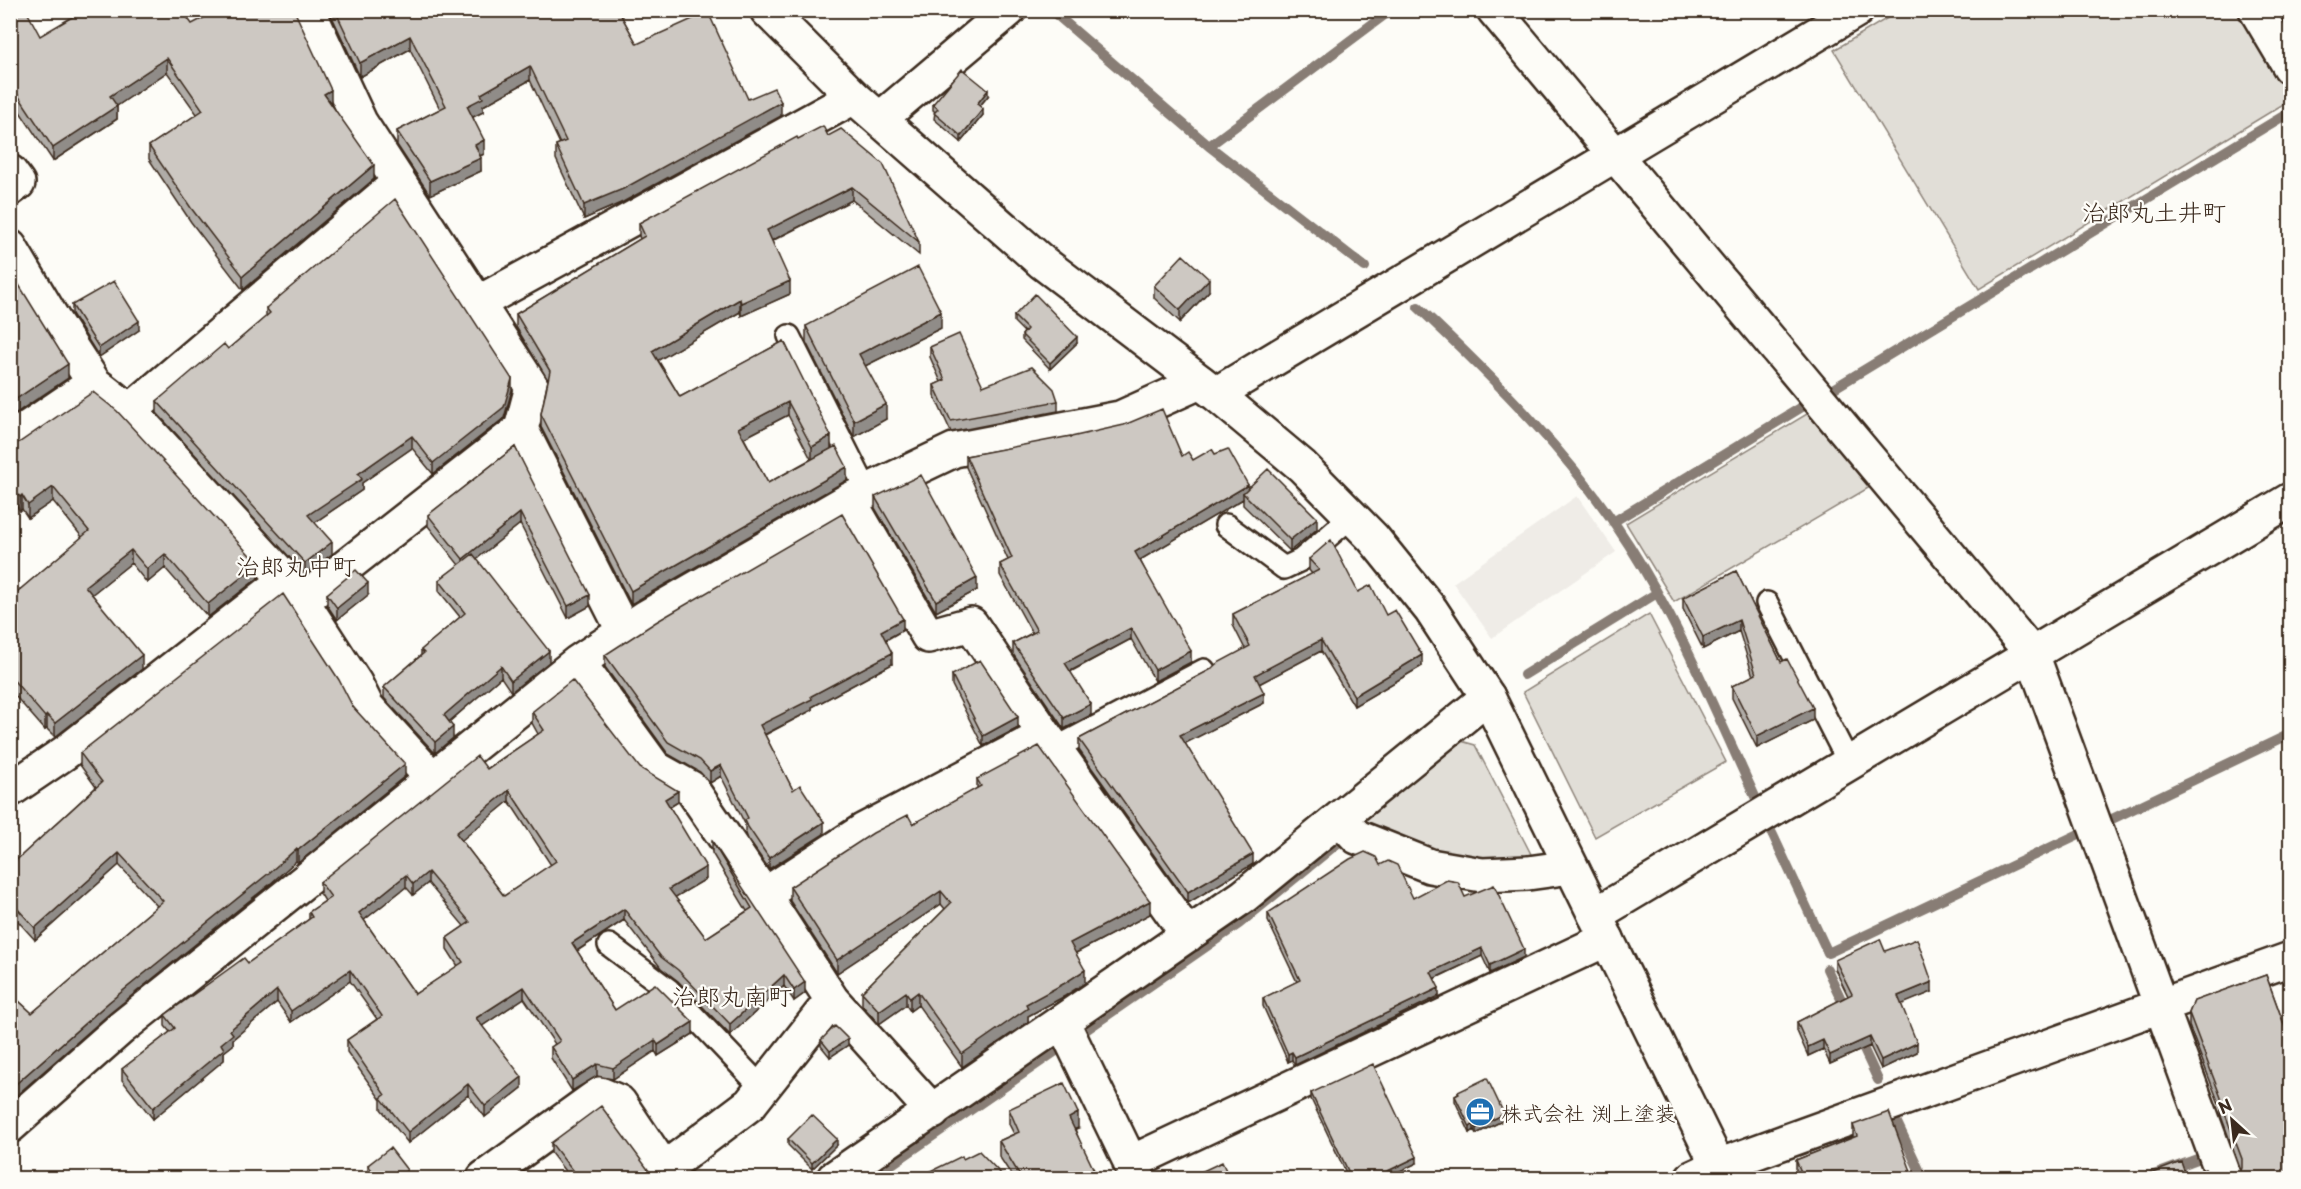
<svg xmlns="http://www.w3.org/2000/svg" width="2301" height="1189" font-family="'Playpen Sans','Klee One',sans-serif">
<rect width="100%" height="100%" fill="#fdfcf7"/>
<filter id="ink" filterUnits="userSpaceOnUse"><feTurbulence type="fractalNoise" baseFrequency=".0167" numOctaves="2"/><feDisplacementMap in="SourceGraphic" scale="12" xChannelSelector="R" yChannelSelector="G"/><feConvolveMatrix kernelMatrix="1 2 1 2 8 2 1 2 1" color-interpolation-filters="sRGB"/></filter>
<g filter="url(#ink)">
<path fill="#efece7" d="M1577,496L1616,552L1492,638L1453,583Z"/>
<path fill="#e1ded7" stroke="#8e847a" stroke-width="1.5" d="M1899,11H2238L2290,96V100L1979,289L1834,50Z
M1812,411L1875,484L1674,602L1626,523Z
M1649,614L1726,762L1595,837L1523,692Z
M1454,739L1475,745L1531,854L1529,863L1437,858L1362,824L1363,819Z"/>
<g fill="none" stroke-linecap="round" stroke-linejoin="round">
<path stroke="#887d74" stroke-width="10" d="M1051,10L1209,146L1365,267
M1209,146L1391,10
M1418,307C1494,378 1572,456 1629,545C1680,625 1717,715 1757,801
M1831,390L2290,112
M1613,522L1802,407
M1524,675L1657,593
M2112,819L2290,734
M1772,833L1828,953L2081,833
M1827,969L1847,1012
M1086,1030L1239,924L1343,839
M1858,1037L1878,1080
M1893,1114L1923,1178
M872,1178L1059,1049
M2146,1178L2200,1158"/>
<g stroke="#3b2a1e" stroke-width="26">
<path id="lane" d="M789,336L867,491
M1226,525L1284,568L1301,560L1351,517
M1767,603L1849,763
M1054,749L1204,670
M609,945L669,990L762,1088"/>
</g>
<g stroke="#3b2a1e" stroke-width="38">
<path id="street" d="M1494,10L2032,654L2224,1178
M2256,10L2290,67
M880,119L1009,10
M10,172L18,183L10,189
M10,247L54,321L94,383
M478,303L854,97
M130,411L286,580
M521,429L624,632
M10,440L94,383L130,411L398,183
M849,500L928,636L971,624L1045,735L1188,935
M302,601L355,683L367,707L433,779
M578,662L655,768L691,788L764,895L832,1000L933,1112
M10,790L66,752L286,580L302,601L521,429L532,387L360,122L308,10
M1340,819L1357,837L1430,866L1482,875L1528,873L1571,867
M764,895L864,830L1045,735
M1595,915L2290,500
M1062,1021L1138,1178
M10,1126L121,1028L578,662L646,617L849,500L954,450L1120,418L1200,382
M1130,1163L1607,939
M664,1169L750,1104L832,1000
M484,1178L600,1094L619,1102L670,1178
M834,1178L1244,896L1488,697
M1692,1178L1718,1166L2290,959"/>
</g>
<g stroke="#3b2a1e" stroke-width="38">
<path id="secondary" d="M767,10L854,97L1042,262L1216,394L1302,466L1373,538L1431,610L1488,697L1724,1178
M1216,394L1857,10"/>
</g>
<use href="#lane" stroke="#fdfcf7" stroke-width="21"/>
<use href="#street" stroke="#fdfcf7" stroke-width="33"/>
<use href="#secondary" stroke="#fdfcf7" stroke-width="33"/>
</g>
<path fill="#b0aca7" stroke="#3b2a1e" stroke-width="1.5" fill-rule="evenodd" d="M10,10L40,36L192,24L331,103L374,179L243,290L191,222L149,159V146L197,114L167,72L117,106V119L53,161L10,97Z
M329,10H618L637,44L781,116L623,202L584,219L556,159V145L560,144L530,80L483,106V112L473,117L484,154L480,156L481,171L430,195L397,145V131L440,109L410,49L360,77Z
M988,96L980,106L983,115L961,142L934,119L935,112L933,110V104Z
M828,136L919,242V255L852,200L772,241L790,294L741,316L740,312L658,360L680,397L784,341L831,448L847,480L631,604L541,427V414L548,380L516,327V314L640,239L639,236V223L798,139ZM788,415L811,459L768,483L744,438Z
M1154,286L1209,291L1180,322L1154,298Z
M72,305L139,330L99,357L72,314Z
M266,308L512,390L504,418L433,474L412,448L362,483V490L314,523L332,554L305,574L157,413V401L228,349L266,317Z
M1014,316L1077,343L1050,369L1022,340V335L1024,332L1014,322Z
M806,326L941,328L865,366L886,419L854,437L806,342Z
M930,347L983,386L1058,401V411L951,432L934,395V385L941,382L930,357Z
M1071,437L1182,456L1193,460L1215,454L1248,488L1317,529L1290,551L1243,505V499L1140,560L1191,662L1155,681L1131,639L1070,672L1091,715L1064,729L1013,654V643L1032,633L1000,575V564L1008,560L966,467V456Z
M10,445L258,578L208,617L165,568L147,583L131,563L92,594L142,669L55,737L47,729L45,730L10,690V598L82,537L53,501L28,518L22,509L20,511L10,497Z
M515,447L590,606L568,618L520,524L476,559L549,662L511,692L501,677L449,722L453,738L435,753L384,698V687L421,655V650L460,617L439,591V580L459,565L428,526V515Z
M875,497L977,590L936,612L875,508Z
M1309,559L1358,592L1386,615L1422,666L1354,706L1321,651L1259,684L1264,703L1185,743L1253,864L1188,903L1079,750V739L1210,670L1245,649L1233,625V614L1312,574L1309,570Z
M1736,571L1781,662L1813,720L1757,748L1732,698V686L1753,676L1739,631L1703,649L1683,609V598Z
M327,594L368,595L337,620L327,605Z
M903,630L886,640L892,664L812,707V710L765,735L793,790L824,834L769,869L748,839L745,831V824L721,776L710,783L700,772L668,754L605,667V655Z
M952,675L1018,728L983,746L952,685Z
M353,707L405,776L298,863L296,861L269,885L109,1014L10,1101V993L32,1013L157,906L119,865L35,940L16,919L10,866L96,787L80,765V753Z
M532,712L640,768L678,802L670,807L706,879L675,897L706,938L747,911L712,853V841L805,993L794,1001L784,986L730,1035L678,981L661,968L624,920L577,951L615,1010L693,1034L658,1056L655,1051L613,1079L597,1076L572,1091L551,1058V1047L555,1044L524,998L482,1026L522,1088L485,1117L468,1095L408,1143L381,1109V1100L347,1052V1040L377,1019L350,981L291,1022L277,1002L233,1039V1045L224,1052V1060L153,1119L122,1080V1069L170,1032L165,1026V1015L248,963L309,919V912L325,901L320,893V882L538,734L532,723ZM509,801L551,865L504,896L461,840ZM428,883L464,926L447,938V949L458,966L415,994L364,920L406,887L413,895Z
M977,779L1150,914L1076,953L1085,983L1065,996L1028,1016V1022L962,1067L918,1005L910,1011L906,1005L879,1024L862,1005V992L945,909L941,904L837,973L790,901V887L913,824L977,789Z
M1380,865L1413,898L1465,897L1524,957L1490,973L1482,956L1434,979L1439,996L1295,1065L1292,1060L1288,1062L1263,1006V998L1297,982L1268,921V913Z
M1885,951L1932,992L1901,1004L1917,1052L1881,1069L1870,1046L1830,1064L1823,1049L1808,1056L1797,1031V1022L1848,996L1835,969V960Z
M2266,975L2290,1041V1179H2237L2239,1177L2241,1171L2221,1116V1109L2189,1026V1013L2194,1001Z
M821,1040L848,1045L830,1057L821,1046Z
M1458,1092L1504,1120L1476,1134L1474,1130L1470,1133L1455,1101V1096L1458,1094Z
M1311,1093L1417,1163L1383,1179H1349L1311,1099Z
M1009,1109L1078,1128L1075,1129L1094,1179H1014L999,1156V1141L1014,1134L1009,1124Z
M1853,1125L1914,1179H1799L1796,1172V1160L1853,1138Z
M788,1139L837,1145L812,1169L788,1145Z
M551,1143L655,1179H571L551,1153Z
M368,1165L407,1176L403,1179H374L368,1171Z"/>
<path fill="#908c88" stroke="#3b2a1e" stroke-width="1.5" d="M410,36V49L360,77V63Z
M167,58V72L114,108L117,106V119L53,161V148L110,96Z
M530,66V80L483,106V112L467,120V106L481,94Z
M331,90V104L324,94Z
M988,90V96L977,109V104Z
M781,102V116L623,202L584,219V205Z
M983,109V115L961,142V136Z
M484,140V154L475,158V145Z
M481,158V171L430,195V181Z
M374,165V179L243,290V276Z
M852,187V200L767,243V230Z
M1209,279V291L1180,322V310Z
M790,281V294L741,316V303Z
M740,299V312L652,364V351Z
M941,312V328L859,369V354Z
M139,321V330L99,357V348Z
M1077,337V343L1050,369V363Z
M68,364V378L10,417V403Z
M512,379V390L504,418L433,474V463Z
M788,402V415L738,441V428Z
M886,404V419L854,437V421Z
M412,436V448L362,483V490L308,527V515L358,474Z
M831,436V449L812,460V447Z
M847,467V480L631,604V591Z
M1248,485V496L1243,493V499L1135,563V552Z
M53,487V501L28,518V505Z
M22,495V509L20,511V497Z
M520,513V524L463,570V559Z
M1317,518V529L1290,551V540Z
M332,542V554L305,574V563Z
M131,550V563L85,600V586Z
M165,554V568L147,583V569Z
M258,564V578L208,617V604Z
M977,578V590L936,612V601Z
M368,583V595L337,620V608Z
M590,595V606L568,618V606Z
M903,619V630L881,642V631Z
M1739,620V631L1703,649V637Z
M1131,628V639L1065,674V663Z
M1321,640V651L1255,686V675Z
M549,651V662L511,692V681Z
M1191,651V662L1155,681V670Z
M892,653V664L812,707V710L760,737V725L811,696Z
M142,655V669L55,737V723Z
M1422,655V666L1354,706V696Z
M501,666V677L444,726V715Z
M1264,693V703L1180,746V735Z
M1091,704V715L1064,729V718Z
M1813,708V720L1757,748V736Z
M47,715V729L45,730V717Z
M1018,717V728L983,746V736Z
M453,727V738L435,753V742Z
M405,764V776L298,863V850Z
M721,765V776L710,783V771Z
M509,790V801L456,845V833Z
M678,791V802L665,810V799Z
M824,822V834L769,869V858Z
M296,849V861L269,885L109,1014L10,1101V1089L109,1002Z
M119,853V865L35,940V928Z
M1253,854V864L1188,903V892Z
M706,867V879L669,901V889Z
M428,872V883L413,895V884Z
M406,875V887L359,924V913Z
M941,891V904L837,973V960Z
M1150,901V914L1070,956V943Z
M16,907V919L10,924V912Z
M624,909V920L572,954V943Z
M1482,948V956L1431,980V972Z
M1524,949V957L1490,973V965Z
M350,970V981L291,1022V1011Z
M1085,970V983L1065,996L1028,1016V1022L962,1067V1054L1026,1004Z
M784,975V986L730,1035V1024Z
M805,982V993L794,1001V990Z
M1932,982V992L1898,1006V996Z
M524,987V998L476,1030V1018Z
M1439,988V996L1295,1065V1057Z
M277,990V1002L233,1039V1045L224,1052V1060L153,1119V1108L221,1044L230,1030Z
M906,992V1005L879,1024V1011Z
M918,992V1005L910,1011V998Z
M693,1022V1034L658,1056V1045Z
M1870,1037V1046L1830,1064V1055Z
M848,1039V1045L830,1057V1051Z
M655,1040V1051L613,1079V1068Z
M1823,1040V1049L1808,1056V1047Z
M1917,1043V1052L1881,1069V1060Z
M1292,1052V1060L1288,1062V1054Z
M597,1064V1076L572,1091V1080Z
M522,1077V1088L485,1117V1106Z
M468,1084V1095L408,1143V1132Z
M1078,1113V1128L1069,1132V1118Z
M1504,1114V1120L1476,1134V1128Z
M1474,1124V1130L1470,1133V1127Z
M837,1139V1145L812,1169V1163Z
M1417,1157V1163L1383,1179H1371Z
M407,1170V1176L403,1179H396Z
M1094,1170V1179H1089V1171Z"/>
<path fill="#cdc8c2" stroke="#3b2a1e" stroke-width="1.5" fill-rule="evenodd" d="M10,10H26L40,36L84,10H182L192,24L219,10H294L331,90L324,94L374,165L243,276L191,208L149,146L203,110L167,58L110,96L117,106L53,148L10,83Z
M335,10H618L637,44L708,12L748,99L774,88L781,102L623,189L584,205L556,145L566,141L530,66L481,94L483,98L467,106L484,140L475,145L481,158L430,181L397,131L446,106L410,36L360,63Z
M962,69L988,90L977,104L983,109L961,136L934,113L938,109L933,104Z
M823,126L828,136L841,129L883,164L919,242L852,187L767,230L790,281L741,303L740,299L652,351L680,397L784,341L831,436L812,447L788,402L738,428L768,483L836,446L847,467L631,591L541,414L550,371L516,314L645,236L639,223L797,137L798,139Z
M395,199L512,379L504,407L433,463L412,436L358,474L362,479L308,515L332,542L305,563L157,401L224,344L228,349L270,313L266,308Z
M1183,255L1209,279L1180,310L1154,286Z
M918,267L941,312L859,354L886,404L854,421L806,326Z
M11,272L68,364L10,403V273Z
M114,281L139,321L99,348L72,305Z
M1035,294L1077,337L1050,363L1022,335L1027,329L1014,316Z
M959,334L983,386L1032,367L1054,389L1058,401L951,421L934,385L945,380L930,347Z
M93,392L117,411L258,564L208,604L165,554L147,569L131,550L85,586L142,655L55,723L47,715L45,717L10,676V598L89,531L53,487L28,505L22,495L20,497L10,484V445L20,442Z
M1162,409L1182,456L1188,452L1193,460L1212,449L1215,454L1228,449L1248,485L1135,552L1191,651L1155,670L1131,628L1065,663L1091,704L1064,718L1013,643L1037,631L1000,564L1012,558L966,456L1071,436V437L1124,425Z
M515,447L590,595L568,606L520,513L463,559L428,515Z
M1268,469L1317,518L1290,540L1243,493Z
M921,475L977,578L936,601L875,497Z
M842,514L903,619L881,631L892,653L811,696L812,699L760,725L793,790L800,785L824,822L769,858L748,827L745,820L748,818L721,765L710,771L700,760L668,742L605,655L656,622Z
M1331,540L1358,592L1371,585L1386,615L1395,610L1422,655L1354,696L1321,640L1255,675L1264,693L1180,735L1253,854L1188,892L1079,739L1210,670L1216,664L1250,646L1233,614L1319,570L1309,559Z
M473,554L549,651L511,681L501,666L444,715L453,727L435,742L384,687L424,653L421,650L465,613L439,580Z
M356,570L368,583L337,608L327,594Z
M1736,571L1781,662L1787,659L1813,708L1757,736L1732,686L1756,674L1739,620L1703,637L1683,598Z
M283,594L339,680L353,707L405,764L298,850L296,849L269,873L109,1002L10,1089V993L32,1013L163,901L119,853L35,928L16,907L10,912V866L102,782L80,753Z
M980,660L1018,717L983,736L952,675Z
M572,680L640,768L678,791L665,799L706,867L669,889L706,938L752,908L712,841L805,982L794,990L784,975L730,1024L678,970L661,957L624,909L572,943L615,1010L655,984L693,1022L658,1045L655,1040L613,1068L597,1064L572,1080L551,1047L560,1041L524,987L476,1018L522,1077L485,1106L468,1084L408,1132L381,1098L385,1095L347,1040L382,1016L350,970L291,1011L277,990L230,1030L233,1034L221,1044L224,1049L153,1108L122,1069L175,1028L165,1015L244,958L248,963L312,917L309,912L331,897L320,882L477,756L487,769L544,730L532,712ZM509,790L556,861L504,896L456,833ZM428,872L470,922L447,938L463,962L415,994L359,913L406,875L413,884Z
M1039,746L1150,901L1070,943L1085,970L1065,983L1026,1004L1028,1008L962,1054L918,992L910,998L906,992L879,1011L862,992L951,903L941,891L837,960L790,887L873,833L908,815L913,824L981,786L977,779Z
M1365,852L1376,857L1380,865L1388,861L1397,865L1413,898L1447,880L1458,882L1465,897L1494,885L1524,949L1490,965L1482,948L1431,972L1439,988L1295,1057L1292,1052L1288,1054L1263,998L1300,980L1268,913L1350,859Z
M1880,939L1885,951L1917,939L1932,982L1898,996L1917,1043L1881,1060L1870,1037L1830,1055L1823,1040L1808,1047L1797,1022L1852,994L1835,960Z
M2266,975L2290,1041V1179H2237L2239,1177L2242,1168V1159L2221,1103H2223L2189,1013L2194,1001Z
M835,1026L848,1039L830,1051L821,1040Z
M1373,1064L1417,1157L1371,1179H1352L1311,1093Z
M1487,1078L1504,1114L1476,1128L1474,1124L1470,1127L1455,1096L1459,1094L1458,1092Z
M1064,1083L1078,1113L1069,1118L1094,1170L1089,1171L1092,1178L1090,1179H1022L999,1141L1019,1132L1009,1109Z
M601,1106L655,1179H579L551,1143Z
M1889,1112L1914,1179H1804L1796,1160L1857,1136L1853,1125Z
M812,1115L837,1139L812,1163L788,1139Z
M390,1148L407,1170L396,1179H378L368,1165Z
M979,1151L1006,1179H915L962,1156L963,1159Z
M1222,1162L1230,1179H1186Z
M2181,1162L2186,1176L2205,1169L2211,1179H2137Z
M218,1174L221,1179H213Z"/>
</g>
<defs>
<g id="office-disc" transform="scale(1.5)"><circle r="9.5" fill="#1f6fb2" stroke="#fdfcf7"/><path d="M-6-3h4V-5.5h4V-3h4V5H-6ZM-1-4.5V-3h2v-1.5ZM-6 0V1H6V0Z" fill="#fff"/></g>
</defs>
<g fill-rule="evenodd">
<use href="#office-disc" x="1480" y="1112"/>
</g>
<g text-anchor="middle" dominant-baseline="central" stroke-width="4.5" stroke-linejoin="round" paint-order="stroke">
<g font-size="21" fill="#3b2a1e" stroke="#fdfcf7" text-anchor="start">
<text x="1501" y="1112">株式会社 渕上塗装</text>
</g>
<g font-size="24" fill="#3b2a1e" stroke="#fdfcf7">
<text x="2154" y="211">治郎丸土井町</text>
<text x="296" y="565">治郎丸中町</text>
<text x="732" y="995">治郎丸南町</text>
</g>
</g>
<rect width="2301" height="1189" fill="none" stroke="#fdfcf7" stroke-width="36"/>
<rect x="18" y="18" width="2265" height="1153" fill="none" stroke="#3b2a1e" stroke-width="2" filter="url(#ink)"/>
<g transform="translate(2232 1120) rotate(333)" stroke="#fdfcf7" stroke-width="4.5" paint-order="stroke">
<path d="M0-4.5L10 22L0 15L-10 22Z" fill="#3b2a1e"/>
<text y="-9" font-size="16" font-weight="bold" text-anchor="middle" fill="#3b2a1e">N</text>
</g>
</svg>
